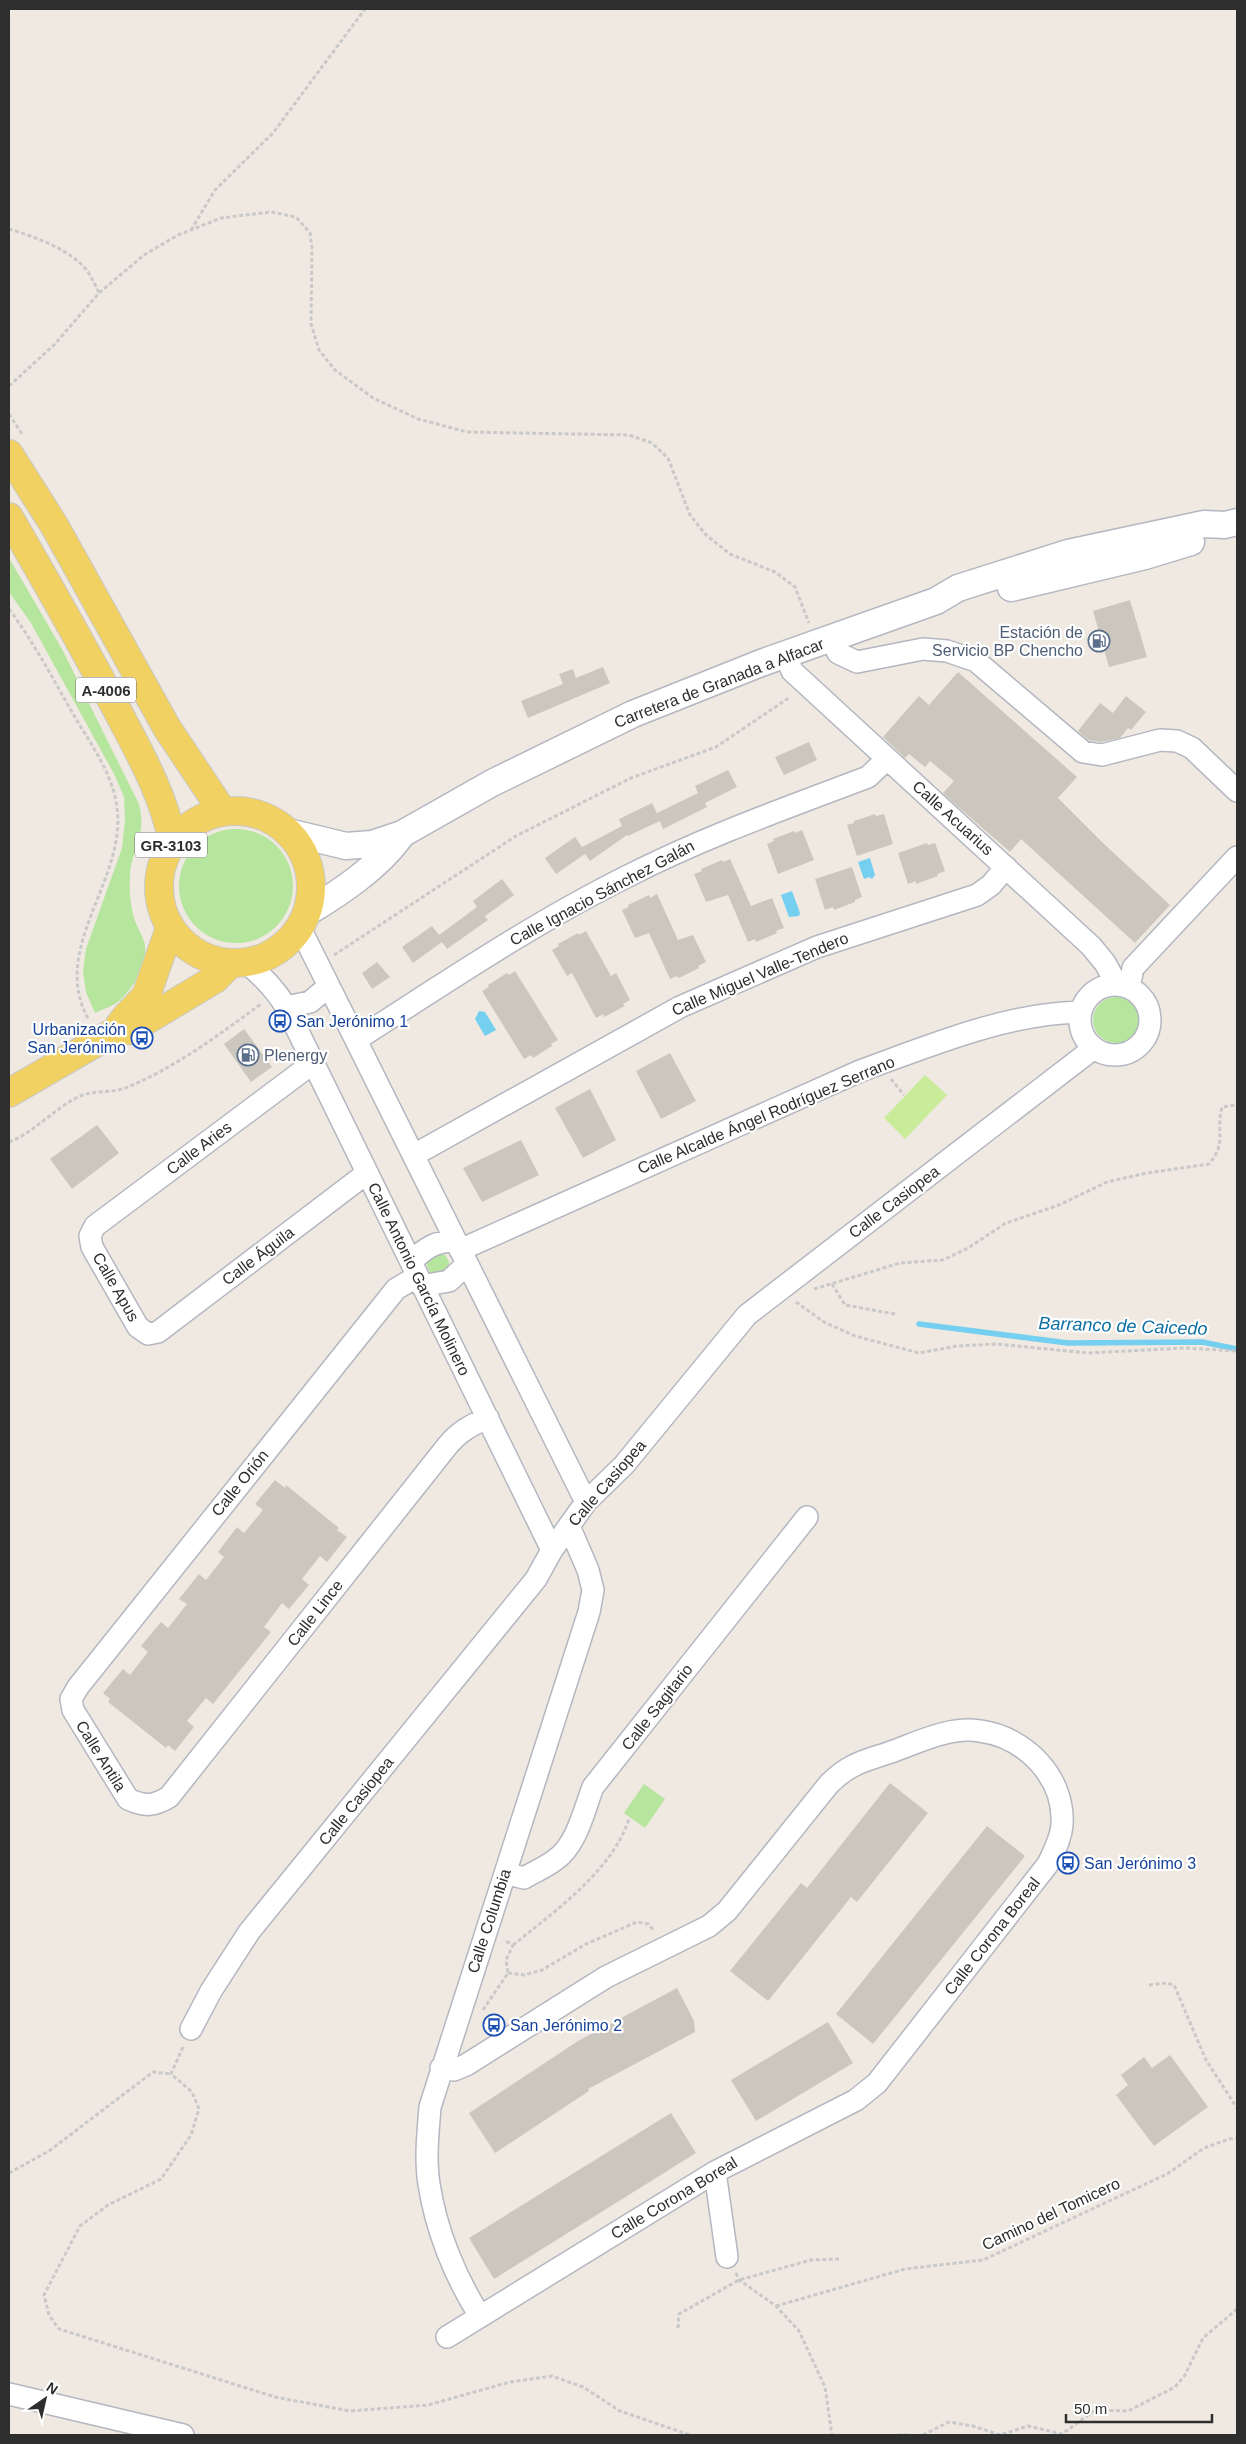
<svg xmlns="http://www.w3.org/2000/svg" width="1246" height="2444" font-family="Helvetica,sans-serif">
<rect width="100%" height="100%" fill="#efe9e1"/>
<path fill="#b6e59e" d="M9,558L62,649L139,804C147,839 132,846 130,875C129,891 130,906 135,921C138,929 144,938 145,946C147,965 133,989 119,1001C113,1006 103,1009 95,1013L86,992L83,971L86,949L122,848L125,820L124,797L114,774L31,623L9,592Z
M179 886a57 57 0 1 1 114 0a57 57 0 1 1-114 0Z
M1093 1020a23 23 0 1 1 46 0a23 23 0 1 1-46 0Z
M427 1264a11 11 0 1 1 22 0a11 11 0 1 1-22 0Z
M644,1784L665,1799L645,1828L624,1813Z"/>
<path fill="#c9ec9a" d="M925,1075L947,1095L905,1139L884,1118Z"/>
<path fill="#75cff0" d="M870,858L875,875L872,879L869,877L864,879L858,862Z
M792,891L800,913L799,916L789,917L781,895Z
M479,1011L485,1012L496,1030L485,1036L475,1019Z"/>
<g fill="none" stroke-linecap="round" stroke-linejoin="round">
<path stroke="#75cff0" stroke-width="5.5" d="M919,1324L1068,1343L1202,1342L1237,1349"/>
</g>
<path fill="#cbc7bf" d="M1130,600L1147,657L1109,667L1093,611Z
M603,667L610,683L528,718L521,701L563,684L559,674L573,669L576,678Z
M958,672L1077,777L1058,798L1104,844L1170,905L1135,943L1021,839L1010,852L956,805L943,793L954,781L930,761L925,767L909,754L905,758L883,737L919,696L929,705Z
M1126,696L1146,712L1131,730L1128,728L1120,738L1101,742L1088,740L1078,731L1100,703L1113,713Z
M809,742L817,760L784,775L775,757Z
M728,770L737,787L705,803L707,807L663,829L660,821L628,836L627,835L590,861L585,854L556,874L545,858L575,837L582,847L622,826L619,819L652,803L657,813L698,793L695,786Z
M875,814L876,816L884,814L893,844L857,856L847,825L854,823V821Z
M802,830L814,860L778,874L767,844L774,841L773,839L794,831L795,833Z
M927,843L928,845L935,843L945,871L937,874L938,876L916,884V881L908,884L898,853Z
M730,859L751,906L772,898L784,928L776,931L777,933L756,942L755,939L748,942L728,895L706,902L694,874L702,871L701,869L722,860L723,862Z
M852,867L862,897L855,900V902L834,910L833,907L825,910L815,879Z
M502,879L514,895L485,916L488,920L447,949L442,942L413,963L402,947L432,926L439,935L477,907L473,901Z
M657,894L678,940L693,935L706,962L698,966L699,968L679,978L677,976L670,979L649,933L635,938L622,910L629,907L628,905L649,895L650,898Z
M586,931L611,976L616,973L630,1000L623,1004L625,1006L604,1017L603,1014L596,1018L572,973L567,976L552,950L559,946L558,944L578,933L579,935Z
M377,962L390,977L372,989L362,973Z
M515,971L558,1040L551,1044L552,1046L533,1058L531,1055L524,1059L482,991L489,987L488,985L507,973L509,975Z
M244,1029L272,1067L251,1082L224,1044Z
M670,1053L696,1101L661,1119L636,1071Z
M590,1089L616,1140L583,1158L555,1108Z
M97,1125L119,1153L72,1189L50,1159Z
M521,1140L539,1175L482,1202L463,1168Z
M275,1480L285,1488L286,1485L339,1528L337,1530L347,1537L327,1562L320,1556L302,1579L309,1585L289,1609L282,1603L264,1627L271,1632L213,1704L206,1698L187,1721L194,1727L175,1751L168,1745L166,1748L108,1702L110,1699L103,1693L123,1669L130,1675L148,1652L141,1646L161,1622L168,1628L187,1604L179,1599L199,1574L206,1580L224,1557L218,1552L237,1527L244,1533L263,1510L255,1504Z
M890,1783L928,1813L857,1902L851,1897L768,2001L730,1971L801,1883L807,1888Z
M987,1826L1025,1856L873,2044L836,2014Z
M677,1988L694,2021L695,2032L588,2089L589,2091L495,2153L469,2113L578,2041Z
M828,2022L853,2063L756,2121L731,2080Z
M1170,2055L1208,2107L1154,2146L1116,2095L1128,2085L1121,2075L1144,2057L1152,2068Z
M671,2113L696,2153L494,2279L469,2238Z"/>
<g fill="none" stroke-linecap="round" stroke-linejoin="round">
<g stroke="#b4b7c1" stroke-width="24">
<path id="minor" d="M832,639L838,653L857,662L923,649L947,651L976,661L1083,752L1102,755L1160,740L1177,741L1192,748L1237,791
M786,655L792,671L1091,946L1105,963L1117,985
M300,928L586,1502
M246,963C263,976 275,989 286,1007L552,1550
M1080 1020a35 35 0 1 1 70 0a35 35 0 1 1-70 0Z
M1129,988L1133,968L1237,857
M286,1007L310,1002L329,986
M356,1040C445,983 532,924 626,877C704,837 786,808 868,777L887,759
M313,1063L95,1226L90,1236L92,1247L138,1327L148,1334L158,1332L367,1173
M414,1155L680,1007L817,947L977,895L991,885L1006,867
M460,1250L860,1071C929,1046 1007,1013 1081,1012
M411,1262C425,1248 436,1241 455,1241
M418,1276L396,1289L78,1687L71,1699L73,1710L128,1799C145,1807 154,1806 169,1797L448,1445C460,1431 471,1425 488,1418
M422,1286L449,1281L467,1264
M505,1873L524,1878C534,1872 546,1867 555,1860C577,1845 584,1810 593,1787L807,1517
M191,2029L211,1991L249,1932L536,1579L552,1550L586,1502L624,1465L747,1315L1094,1048
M441,2068L454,2070L466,2065L606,1977L709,1926L727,1911L829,1784C836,1777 843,1771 853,1766C864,1760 877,1757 888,1753C917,1743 949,1726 980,1731C1025,1737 1065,1777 1062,1825C1061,1839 1054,1851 1048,1864L877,2083L856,2100L715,2172L447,2337
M715,2172L727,2257
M480,2316C455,2277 436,2230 429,2184C425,2159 428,2133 430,2107L589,1612L593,1590L588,1570L569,1526
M9,2394L183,2435"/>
</g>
<g stroke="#b4b7c1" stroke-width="29">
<path id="tertiary" d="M1011,588L1145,556L1191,542
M288,832L346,846L372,844L402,834L492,783L633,714L761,663L936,601L958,588L1068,553L1204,524L1225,525L1237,522
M308,912C341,892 377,868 400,837"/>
</g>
<g stroke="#c9c9c9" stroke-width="30">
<path id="primary" d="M9,454L54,525L167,728L223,812
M9,517C46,581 82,644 117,710C140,754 163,793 173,843
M159 887a76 76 0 1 1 152 0a76 76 0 1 1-152 0Z
M117,1029L125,1018L146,996L170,928
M9,1093L116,1031L130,1030L215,979L231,963"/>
</g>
<path stroke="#c9c9c9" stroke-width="3" stroke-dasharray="4 2.5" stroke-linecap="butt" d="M9,229C35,237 71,249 88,272C92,279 96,286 99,293
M191,230L215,190L273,133L365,9
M9,386L55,344L99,293L144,255L178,235L221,218L271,212L296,217L310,233L312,248L311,324L319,350L335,370L373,398L418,419L467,432L629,435L652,443L668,458L690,515L706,535L730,554L775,572L795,587L809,623
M9,414L22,434
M9,609C33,641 52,677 72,712C89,742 113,773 117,808C127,880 48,949 89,1020
M334,955L516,836L631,778L716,747L790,697
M891,1079L904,1095
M9,1142C33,1133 53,1110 76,1098C92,1089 112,1094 128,1087C176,1067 220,1034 261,1004
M832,1284L845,1305L895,1314
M814,1289L900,1263L943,1260L968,1248L1006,1223L1059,1205L1107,1182L1147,1173L1209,1164C1228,1141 1215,1133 1222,1107L1237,1105
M796,1302L824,1322L855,1336L919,1353L957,1346L996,1344L1088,1353L1185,1348L1237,1351
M513,1945C554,1912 612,1871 629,1819
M508,1973L524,1975L542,1970L586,1944L637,1922L648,1924L654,1931
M1149,1985L1167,1983L1174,1985L1206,2060L1237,2108
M483,2010L508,1973L506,1960L513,1945L504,1940
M183,2047L171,2074L192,2092L199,2109L191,2135L161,2179L108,2205L80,2226L44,2295L49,2315L59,2329L275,2397L350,2411L428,2405L510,2382L552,2376L583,2387L620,2411L690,2435
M9,2173L49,2151L153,2072L171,2074
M736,2273L739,2280L776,2306L799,2331L825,2387L832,2435
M776,2306L905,2269L983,2260L1167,2174L1204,2148L1229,2139L1237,2138
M678,2328L679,2314L739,2280L811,2260L839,2259
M897,2435H911
M923,2435L949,2422L973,2426L1000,2435L1028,2426L1062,2434L1095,2410L1128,2411L1175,2387L1185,2375L1203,2338L1237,2309"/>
<use href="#minor" stroke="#fff" stroke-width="21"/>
<use href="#tertiary" stroke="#fff" stroke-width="26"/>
<use href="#primary" stroke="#f2d163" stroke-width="28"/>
</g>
<defs>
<g id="fuel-ring" transform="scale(1.125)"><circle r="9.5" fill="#fff" stroke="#5c6f8a" stroke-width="1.5"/><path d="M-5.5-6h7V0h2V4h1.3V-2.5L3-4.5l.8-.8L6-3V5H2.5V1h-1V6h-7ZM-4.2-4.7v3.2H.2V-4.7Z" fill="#5c6f8a"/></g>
<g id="bus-ring" transform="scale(1.125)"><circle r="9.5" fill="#fff" stroke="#1a4fb4" stroke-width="1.5"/><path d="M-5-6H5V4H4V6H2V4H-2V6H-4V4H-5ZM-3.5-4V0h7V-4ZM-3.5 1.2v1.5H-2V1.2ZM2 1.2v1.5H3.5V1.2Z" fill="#1a4fb4"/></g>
</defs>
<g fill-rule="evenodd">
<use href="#fuel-ring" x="1099" y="641"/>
<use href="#bus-ring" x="280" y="1021"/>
<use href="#bus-ring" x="142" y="1038"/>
<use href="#fuel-ring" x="248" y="1055"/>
<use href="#bus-ring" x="1068" y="1863"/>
<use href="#bus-ring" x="494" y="2025"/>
</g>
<g text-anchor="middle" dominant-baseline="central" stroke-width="4.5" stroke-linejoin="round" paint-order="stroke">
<g fill="#fff" stroke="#6d6d6d" stroke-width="1">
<rect x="76" y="677.5" width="60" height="25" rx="4"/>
<rect x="135" y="832.5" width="72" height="25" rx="4"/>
</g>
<g font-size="15" font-weight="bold" fill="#2e2e2e">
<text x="106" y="690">A-4006</text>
<text x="171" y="845">GR-3103</text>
</g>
<g font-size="16" fill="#4e5e75" stroke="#fff" text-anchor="end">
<text x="1083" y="632">Estación de<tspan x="1083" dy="18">Servicio BP Chencho</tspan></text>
<text x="264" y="1055" text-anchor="start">Plenergy</text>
</g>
<g font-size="16" fill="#2e2e2e" stroke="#fff">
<text transform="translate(719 683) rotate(-21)">Carretera de Granada a Alfacar</text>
<text transform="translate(953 818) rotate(42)">Calle Acuarius</text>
<text transform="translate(602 893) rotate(-28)">Calle Ignacio Sánchez Galán</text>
<text transform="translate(760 974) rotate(-23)">Calle Miguel Valle-Tendero</text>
<text transform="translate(766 1115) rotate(-23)">Calle Alcalde Ángel Rodríguez Serrano</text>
<text transform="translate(199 1148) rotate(-37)">Calle Aries</text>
<text transform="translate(894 1202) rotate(-37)">Calle Casiopea</text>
<text transform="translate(258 1256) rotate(-37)">Calle Águila</text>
<text transform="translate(419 1279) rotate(64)">Calle Antonio García Molinero</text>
<text transform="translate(116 1287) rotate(60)">Calle Apus</text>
<text transform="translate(240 1483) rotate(-51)">Calle Orión</text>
<text transform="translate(607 1483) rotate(-49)">Calle Casiopea</text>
<text transform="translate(315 1613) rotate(-52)">Calle Lince</text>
<text transform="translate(657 1707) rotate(-52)">Calle Sagitario</text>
<text transform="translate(101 1756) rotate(58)">Calle Antila</text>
<text transform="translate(356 1801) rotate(-51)">Calle Casiopea</text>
<text transform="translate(489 1921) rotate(-72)">Calle Columbia</text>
<text transform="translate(992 1936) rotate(-52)">Calle Corona Boreal</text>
<text transform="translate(674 2198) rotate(-31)">Calle Corona Boreal</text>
<text transform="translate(1051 2214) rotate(-25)">Camino del Tomicero</text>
</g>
<g font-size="16" fill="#164399" stroke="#fff" text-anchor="start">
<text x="296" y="1021">San Jerónimo 1</text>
<text x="126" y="1029" text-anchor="end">Urbanización<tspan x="126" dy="18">San Jerónimo</tspan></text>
<text x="1084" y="1863">San Jerónimo 3</text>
<text x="510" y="2025">San Jerónimo 2</text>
</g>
<g font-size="18" font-style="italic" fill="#0d6fa3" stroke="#fff">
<text transform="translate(1123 1326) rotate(2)">Barranco de Caicedo</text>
</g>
</g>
<rect width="1246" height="2444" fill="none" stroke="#2e2e2e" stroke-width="20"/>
<g transform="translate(45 2399) rotate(34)" stroke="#ffffff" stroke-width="4" paint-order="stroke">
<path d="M0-4L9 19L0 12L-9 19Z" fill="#2e2e2e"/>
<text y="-8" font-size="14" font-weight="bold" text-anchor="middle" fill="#2e2e2e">N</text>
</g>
<path d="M1066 2414v8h146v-8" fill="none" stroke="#2e2e2e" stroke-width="2.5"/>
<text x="1074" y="2414" font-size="15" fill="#2e2e2e" stroke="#ffffff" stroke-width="4" paint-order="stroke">50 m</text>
</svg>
